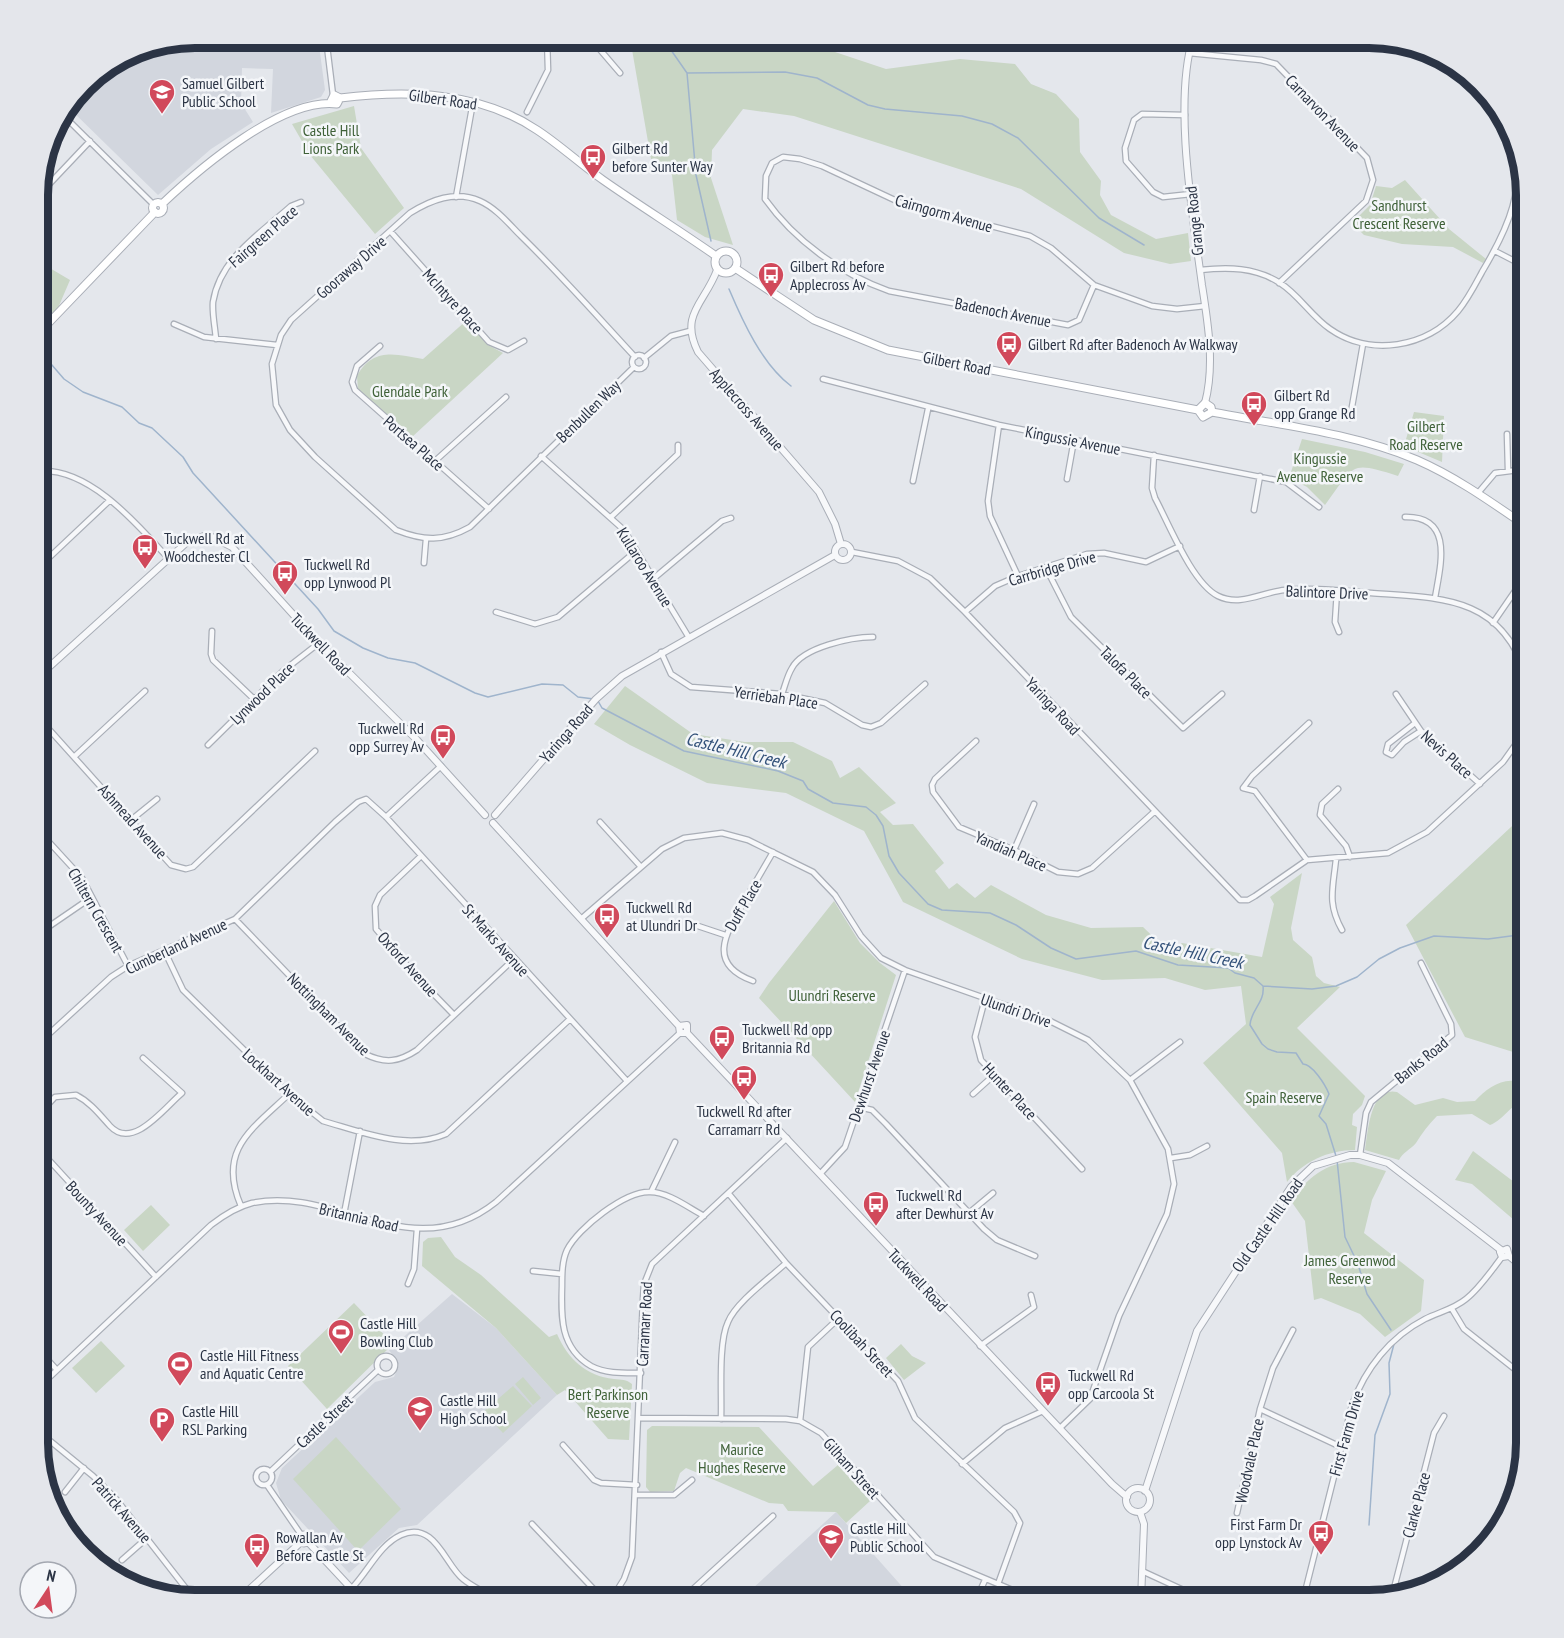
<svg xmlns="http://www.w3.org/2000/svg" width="1564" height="1638" font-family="'PT Sans Narrow',sans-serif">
<rect width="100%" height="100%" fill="#e4e7ec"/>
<path fill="#d2d6de" d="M195,38H318L325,90L321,97L271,113L273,69L242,68L241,103L253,122L211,149L158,195L68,107L91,77L135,49Z
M452,1294L496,1328L557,1395L417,1525L399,1528L349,1573L281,1500L276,1483L282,1468L375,1382L394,1377L399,1365L389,1350Z
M836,1512L914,1600H740Z"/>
<path fill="#c9d6c5" d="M630,38H758L832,51L886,69L960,59L1015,64L1031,84L1056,94L1079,119L1080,152L1101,181L1100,195L1111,215L1156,239L1188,233L1191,261L1170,264L1124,253L1021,189L794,116L743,109L712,150L711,178L733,245L705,237L677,220L672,175L651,159Z
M354,106L361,148L404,208L375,234L310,155L292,124Z
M1405,180L1449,229L1486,259L1483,263L1453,247L1402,244L1364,235L1352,223L1370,205L1376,186L1392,188Z
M48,267L70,280L58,308L38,328V268Z
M467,320L488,345L503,353L412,437L358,390L357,376C373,347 395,354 423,359Z
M1414,412L1444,416L1442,462L1404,446Z
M1302,439L1365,452L1404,464L1398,476C1348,460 1355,465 1325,505L1307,487L1289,478Z
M625,686L693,734L745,742H793L832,761L840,778L859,767L896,803L880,812L893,825L913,824L944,863L935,871L949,889L957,883L975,898L991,885L1046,915L1091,928L1143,927L1170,953L1182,943L1262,957L1274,904L1270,897L1302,873L1291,928L1293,940L1312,957L1316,976L1324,983L1340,987L1297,1028L1365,1096L1362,1105L1353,1114L1352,1125L1357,1127L1355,1150C1328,1150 1303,1162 1287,1182L1282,1153L1203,1063L1246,1024L1241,986L1205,990L1165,978L1102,980L1022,959L903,902L864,831L786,793L707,783L630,745L594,724Z
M1526,813V1056L1465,1037L1406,925Z
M834,901L860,943L880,963L896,975L855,1102L759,998L769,983Z
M1526,1070V1101C1512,1102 1504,1120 1490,1125L1472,1114L1437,1116C1429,1124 1422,1133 1416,1143C1410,1150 1403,1152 1399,1160L1365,1150C1368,1132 1370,1086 1397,1092L1415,1105L1443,1098L1457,1102L1475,1101C1486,1089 1503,1077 1518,1082Z
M1473,1151L1526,1191V1234L1521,1226L1472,1184L1455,1180Z
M1354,1162L1386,1171L1372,1200L1364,1233L1424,1280L1421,1311L1385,1337L1360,1314L1321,1298L1314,1300L1305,1221L1291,1201C1306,1179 1326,1162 1354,1162Z
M151,1205L170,1225L143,1251L124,1230Z
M441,1237L455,1257L481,1275L549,1337L557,1334C568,1359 586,1376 614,1379C622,1380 626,1379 632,1384L629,1440L608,1439L565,1390L557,1395L496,1328L422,1266L423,1242L428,1238Z
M354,1303L393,1344L327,1409L288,1366Z
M101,1341L125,1366L96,1393L72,1368Z
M901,1344L912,1356L926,1363L904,1380L886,1358Z
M523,1377L541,1398L533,1405L515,1384Z
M513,1386L532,1406L503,1433L483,1412Z
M652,1426L759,1427L813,1486L838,1465L870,1501L846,1523L836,1512L788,1511L783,1504L769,1503L686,1468L680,1473L674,1491L650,1492L646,1487L647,1430Z
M336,1437L401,1509L358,1551L293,1479Z"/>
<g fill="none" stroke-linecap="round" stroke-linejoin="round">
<path stroke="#9fb4cc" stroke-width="1.5" d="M658,38L664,40L687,73L696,175L711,241
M687,73L785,72L817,78L868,105L885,109L962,116L992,124L1018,138L1099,218L1144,245
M729,289C743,322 762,364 791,386
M39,350L64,379L83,392L122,407L139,423L152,428L183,457L193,473L318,609L334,631L363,648L388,658L415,663L475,693L488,697L542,684L563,685L578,697L594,699
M598,701L602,708L684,751L778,771L803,781L808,789L833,803L866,807L876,815L883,826L889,856L899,873L928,904L942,910L990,913L1016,925L1051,948L1076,959L1136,951L1178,965L1228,968L1235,973L1254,978L1263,986C1265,1003 1251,1009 1250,1025L1262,1044L1268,1049L1277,1052L1296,1053L1303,1064C1312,1064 1325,1084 1329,1094L1319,1116L1326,1124L1336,1156
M1263,986L1312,989L1336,986L1357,977L1379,959L1400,948L1434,936L1488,939L1526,934
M1337,1160L1345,1237L1358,1264L1367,1294L1391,1330
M1369,1525L1375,1435L1390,1394L1389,1363L1394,1344"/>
<g stroke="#a9aeb7" stroke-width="7">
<path id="minor" d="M326,38L333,95
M590,38L620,73
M1048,38C1063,47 1084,56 1097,38
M1189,53L1261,60L1276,64L1367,158L1373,180L1366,201L1279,283
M527,112L548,70L547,38
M62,114L154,205
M1185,115L1142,114L1134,120L1125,148L1126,161L1153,192L1163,197L1191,194
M38,196L90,141
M456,197L473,102
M391,232L489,342L508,350L524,341
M1495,251L1526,267
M1200,270C1228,267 1255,267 1280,283C1299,295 1311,316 1330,329C1370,357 1427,348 1458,311C1468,299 1475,285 1482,272C1510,225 1525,190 1514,134
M1094,285L1079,320L1068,325L889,291C841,274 795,241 765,199L766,176L772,163L783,157L800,159L822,166L901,203L1030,236L1051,248L1094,285L1152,306L1177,309L1205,306
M174,324L204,337L277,345
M216,339C215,327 212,313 213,302C220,258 260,234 291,206L301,202
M380,346L357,366L352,382L355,390L489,509
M632 362a7 7 0 1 1 14 0a7 7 0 1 1-14 0Z
M644,358L671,336L690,331
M634,367L470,527C443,542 424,541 396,530L315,457L290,430L276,405L272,364L281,335L291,320L410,213C431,200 455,190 480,201C496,208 509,224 521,236C561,275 597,316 635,357
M823,379L999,425L1286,482L1319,507
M1350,418L1363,344
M999,425L988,501L990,516L1018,576
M1507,434L1508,470
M1154,455L1152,488L1155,498C1169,524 1192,583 1218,596C1241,607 1262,592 1285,590C1313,587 1343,591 1371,593C1441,598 1501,596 1526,675
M541,456L624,530L688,636
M435,461L506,397
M38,471C89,467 137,524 168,558
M1067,479L1074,440
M913,481L928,409
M1478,493L1495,473L1526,469
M1254,510L1260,476
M611,517L678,454V445
M1405,517C1455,516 1440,567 1435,598
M852,552L898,561L930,578L965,612L1240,900H1248L1255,896L1307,860L1388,853L1427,832L1503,762L1518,741L1526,716
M424,563L426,539
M38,568L109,501
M1046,568L1071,617L1183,728L1222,694
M653,579L722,521L731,518
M1337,591L1335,622L1339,632
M496,612L535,624L558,617L636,551
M965,612L995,586L1018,576L1087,554L1104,553L1146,562L1180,546
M1493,623L1515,591
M212,631L211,654L213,660L255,700
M661,652L671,674L691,687L782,694L825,703L862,725L871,727L881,723L925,684
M782,694C785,686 787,676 792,668C803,647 852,637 873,637
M1396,694L1421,731L1480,784
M38,717L171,865L186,869L193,867L315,751
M1415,723L1388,744L1386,752L1392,755L1404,742L1421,731
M976,741L935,779L932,785L933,792L959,827L1014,850L1058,872L1078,874L1092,868L1154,812
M208,745L283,671L319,643
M75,756L145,691
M1338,789L1322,804L1320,815L1346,846L1350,857
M386,817L441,766
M131,820L157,799
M600,822L641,867
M38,830L82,878L128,966
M1014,850L1034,804
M421,856L380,895L375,906L376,929L418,978L453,1014
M1336,859C1333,889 1327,903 1342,930
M1307,860L1255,791L1243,788L1252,776L1309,723
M235,919L365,1054C385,1064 399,1062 417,1050L514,959
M581,919L662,849L684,838L722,833L748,840L813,872L835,895L861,936L881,958L905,970L1050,1021L1088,1040L1130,1080L1168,1149L1174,1184L1167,1214L1119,1316L1090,1399L1060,1428
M698,926L725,935
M38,934L92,897
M165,952L183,990L289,1094L323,1121C362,1132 407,1151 446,1134L570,1019
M753,981C706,964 726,933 744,902C754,885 763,869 773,852
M985,999L975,1037L981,1060L1082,1169
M38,1044L111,977L128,966L235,919L335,822L358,802L366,799L386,817L627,1081
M1130,1080L1180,1042
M973,1094L994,1075
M859,1107L872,1110L886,1124L984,1229L997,1240L1035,1256
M38,1115L55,1097L76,1095C90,1102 100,1115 110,1126C133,1151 165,1107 182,1093L143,1058
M38,1148L156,1277
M1360,1155L1366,1113L1371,1102L1452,1035L1451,1024L1421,963
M1171,1158L1190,1155L1207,1146
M820,1174L845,1147L905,970
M1516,1181L1526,1188
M651,1192L675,1142
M729,1194L786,1263L898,1381L915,1418L1014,1512L1020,1523L998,1584
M241,1206C217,1150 251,1130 289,1094
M969,1213L993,1193
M344,1214L360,1131
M533,1271L562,1274
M408,1284L414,1269L417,1229
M1452,1309L1464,1329L1526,1378
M980,1346L1034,1307L1031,1295
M38,1349L57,1370
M377 1365a9 9 0 1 1 18 0a9 9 0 1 1-18 0Z
M641,1373C625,1373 606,1374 591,1366C560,1348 561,1317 562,1286C562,1274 562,1261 567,1250C578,1228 625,1191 650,1192C668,1192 689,1208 704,1216
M38,1388L211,1225C224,1215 236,1207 252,1203C336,1185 412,1269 496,1202L680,1033
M1260,1409L1341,1447
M639,1418L786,1419L800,1421L821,1433L934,1557L1036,1600
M721,1419C722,1394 718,1343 728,1322C736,1302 770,1278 786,1263
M800,1421L808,1347L839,1318
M38,1431L93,1476L116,1499L195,1600
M563,1445L594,1480L601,1483L637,1485
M962,1464L1005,1428L1043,1411
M256 1477a8 8 0 1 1 16 0a8 8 0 1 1-16 0Z
M270,1472L378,1370
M267,1485L302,1536
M65,1492L84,1468
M636,1495H674L692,1480
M1237,1513L1260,1409L1273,1368L1293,1330
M532,1524L604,1600
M1494,1534L1505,1496L1520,1469
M122,1560L147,1538
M1142,1571L1205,1600
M351,1589C368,1572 379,1545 401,1535C435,1520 445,1565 463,1579C474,1588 488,1594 499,1600
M617,1594L624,1600
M1392,1596L1434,1433L1444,1416
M611,1600L624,1579L632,1557L643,1299L644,1284L652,1264L787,1138
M681,1600L773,1516
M976,1600L985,1580
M1303,1600L1352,1405C1365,1369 1390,1337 1425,1319C1439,1312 1454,1309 1466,1299C1480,1288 1491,1271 1502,1257"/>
</g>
<g stroke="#a9aeb7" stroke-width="8">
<path id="tertiary" d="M1193,38C1173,102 1193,217 1202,285C1208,323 1215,365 1205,403
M717,270C705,303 679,314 698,352L819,492L835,524L841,544
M835 552a8 8 0 1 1 16 0a8 8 0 1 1-16 0Z
M38,677L186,543L204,536L212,537L232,547L319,643L417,740L485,815
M495,815L596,699L622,676L835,555
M493,823L679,1026
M679,1026L680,1033H687
M679,1026L687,1025V1033
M687,1033L1112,1484L1127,1497
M1509,1256L1502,1257L1500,1252L1507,1249L1509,1256L1526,1270
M1126 1500a12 12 0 1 1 24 0a12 12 0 1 1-24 0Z
M1145,1491L1197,1331L1291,1187L1313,1166L1350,1155H1360L1388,1163L1501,1250
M1140,1512L1144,1524L1141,1600
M299.5 1539a4.5 4.5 0 1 1 9 0a4.5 4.5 0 1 1-9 0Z
M308,1542L362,1600
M238,1600L301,1542"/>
</g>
<g stroke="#a9aeb7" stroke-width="9">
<path id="secondary" d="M331,101L334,95L340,98C407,90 479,91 537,130C560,145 580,164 603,180C640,206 679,230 716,256
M152.5 208a5.5 5.5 0 1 1 11 0a5.5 5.5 0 1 1-11 0Z
M162,204C200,168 283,97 337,104L340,98
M715 262a11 11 0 1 1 22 0a11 11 0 1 1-22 0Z
M735,268L814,320L888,350L1198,410
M38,334L155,212
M1198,410L1205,403L1211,407L1212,412
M1198,410L1203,417L1212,412
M1212,412C1280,425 1353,433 1417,460C1456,477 1491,502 1526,526"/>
</g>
<use href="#minor" stroke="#f7f8fa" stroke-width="4.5"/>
<use href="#tertiary" stroke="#f7f8fa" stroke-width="6"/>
<use href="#secondary" stroke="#fff" stroke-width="7"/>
</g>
<defs>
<g id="school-pin" transform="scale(1.35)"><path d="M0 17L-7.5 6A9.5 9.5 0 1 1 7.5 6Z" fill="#d1495b" stroke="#f4f6f9"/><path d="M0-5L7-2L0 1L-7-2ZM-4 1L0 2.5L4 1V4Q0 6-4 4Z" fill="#fff"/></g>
<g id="bus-pin" transform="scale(1.35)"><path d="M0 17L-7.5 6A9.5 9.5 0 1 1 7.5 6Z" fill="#d1495b" stroke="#f4f6f9"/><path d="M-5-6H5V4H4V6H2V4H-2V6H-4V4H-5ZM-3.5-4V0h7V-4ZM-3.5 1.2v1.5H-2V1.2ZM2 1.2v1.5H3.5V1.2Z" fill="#fff"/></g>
<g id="stadium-pin" transform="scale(1.35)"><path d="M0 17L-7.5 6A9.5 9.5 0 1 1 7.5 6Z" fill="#d1495b" stroke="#f4f6f9"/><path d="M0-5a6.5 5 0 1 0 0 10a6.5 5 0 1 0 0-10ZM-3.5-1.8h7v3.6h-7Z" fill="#fff"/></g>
<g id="parking-pin" transform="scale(1.35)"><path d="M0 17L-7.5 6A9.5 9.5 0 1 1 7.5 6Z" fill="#d1495b" stroke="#f4f6f9"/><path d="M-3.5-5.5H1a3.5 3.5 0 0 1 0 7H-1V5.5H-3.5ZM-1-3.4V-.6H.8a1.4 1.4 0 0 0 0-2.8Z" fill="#fff"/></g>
</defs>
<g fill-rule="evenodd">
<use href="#school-pin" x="162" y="92"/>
<use href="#bus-pin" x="593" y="157"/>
<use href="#bus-pin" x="771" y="275"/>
<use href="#bus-pin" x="1009" y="344"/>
<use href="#bus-pin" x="1254" y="404"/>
<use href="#bus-pin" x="145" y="547"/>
<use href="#bus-pin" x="285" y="573"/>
<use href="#bus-pin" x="443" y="737"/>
<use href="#bus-pin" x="607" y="916"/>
<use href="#bus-pin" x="722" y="1038"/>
<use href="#bus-pin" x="744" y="1078"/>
<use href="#bus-pin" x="876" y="1204"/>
<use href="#stadium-pin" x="341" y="1332"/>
<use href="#stadium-pin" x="180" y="1364"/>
<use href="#bus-pin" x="1048" y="1384"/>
<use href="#school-pin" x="420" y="1409"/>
<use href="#parking-pin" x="162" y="1420"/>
<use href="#bus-pin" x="1321" y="1533"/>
<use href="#school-pin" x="831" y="1537"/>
<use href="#bus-pin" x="257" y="1546"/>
</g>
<g text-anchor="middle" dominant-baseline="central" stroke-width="5" stroke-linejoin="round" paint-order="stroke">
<g font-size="16" fill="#2b3445" stroke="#f4f6f9" text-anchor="start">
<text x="182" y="83">Samuel Gilbert<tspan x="182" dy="18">Public School</tspan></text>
<text x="612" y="148">Gilbert Rd<tspan x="612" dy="18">before Sunter Way</tspan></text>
<text x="790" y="266">Gilbert Rd before<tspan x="790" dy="18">Applecross Av</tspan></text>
<text x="1028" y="344">Gilbert Rd after Badenoch Av Walkway</text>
<text x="1274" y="395">Gilbert Rd<tspan x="1274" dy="18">opp Grange Rd</tspan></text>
<text x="164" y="538">Tuckwell Rd at<tspan x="164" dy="18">Woodchester Cl</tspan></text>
<text x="304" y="564">Tuckwell Rd<tspan x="304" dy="18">opp Lynwood Pl</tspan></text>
<text x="424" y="728" text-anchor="end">Tuckwell Rd<tspan x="424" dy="18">opp Surrey Av</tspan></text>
<text x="626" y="907">Tuckwell Rd<tspan x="626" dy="18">at Ulundri Dr</tspan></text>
<text x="742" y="1029">Tuckwell Rd opp<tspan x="742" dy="18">Britannia Rd</tspan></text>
<text x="744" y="1111" text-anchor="middle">Tuckwell Rd after<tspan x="744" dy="18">Carramarr Rd</tspan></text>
<text x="896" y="1195">Tuckwell Rd<tspan x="896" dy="18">after Dewhurst Av</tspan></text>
<text x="360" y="1323">Castle Hill<tspan x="360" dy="18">Bowling Club</tspan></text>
<text x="200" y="1355">Castle Hill Fitness<tspan x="200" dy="18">and Aquatic Centre</tspan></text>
<text x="1068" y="1375">Tuckwell Rd<tspan x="1068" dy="18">opp Carcoola St</tspan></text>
<text x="440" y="1400">Castle Hill<tspan x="440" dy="18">High School</tspan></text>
<text x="182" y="1411">Castle Hill<tspan x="182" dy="18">RSL Parking</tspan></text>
<text x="1302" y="1524" text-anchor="end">First Farm Dr<tspan x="1302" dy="18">opp Lynstock Av</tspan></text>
<text x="850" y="1528">Castle Hill<tspan x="850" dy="18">Public School</tspan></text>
<text x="276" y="1537">Rowallan Av<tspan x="276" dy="18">Before Castle St</tspan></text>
</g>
<g font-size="16" fill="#2b3445" stroke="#f4f6f9">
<text transform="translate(443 99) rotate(8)">Gilbert Road</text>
<text transform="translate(1323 113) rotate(46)">Carnarvon Avenue</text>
<text transform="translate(944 213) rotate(16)">Cairngorm Avenue</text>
<text transform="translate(1194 221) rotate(-96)">Grange Road</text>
<text transform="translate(263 236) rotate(-41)">Fairgreen Place</text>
<text transform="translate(351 267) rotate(-41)">Gooraway Drive</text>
<text transform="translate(453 301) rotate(48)">McIntyre Place</text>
<text transform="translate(1003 312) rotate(11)">Badenoch Avenue</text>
<text transform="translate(957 363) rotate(11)">Gilbert Road</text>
<text transform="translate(747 409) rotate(49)">Applecross Avenue</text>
<text transform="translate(588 411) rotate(-44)">Benbullen Way</text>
<text transform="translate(1073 440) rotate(11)">Kingussie Avenue</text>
<text transform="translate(414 443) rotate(41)">Portsea Place</text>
<text transform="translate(645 567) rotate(58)">Kullaroo Avenue</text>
<text transform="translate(1052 568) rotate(-16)">Carrbridge Drive</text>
<text transform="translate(1327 592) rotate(2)">Balintore Drive</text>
<text transform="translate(321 644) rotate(46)">Tuckwell Road</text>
<text transform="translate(1126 672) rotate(45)">Talofa Place</text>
<text transform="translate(262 693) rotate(-44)">Lynwood Place</text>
<text transform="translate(776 697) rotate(8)">Yerriebah Place</text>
<text transform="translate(1053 706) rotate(47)">Yaringa Road</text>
<text transform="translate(566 733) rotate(-49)">Yaringa Road</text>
<text transform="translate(1447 754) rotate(42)">Nevis Place</text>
<text transform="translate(133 821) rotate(48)">Ashmead Avenue</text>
<text transform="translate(1011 851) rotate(24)">Yandiah Place</text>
<text transform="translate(743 905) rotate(-60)">Duff Place</text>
<text transform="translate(96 910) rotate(60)">Chiltern Crescent</text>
<text transform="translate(496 940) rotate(48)">St Marks Avenue</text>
<text transform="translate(176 946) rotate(-25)">Cumberland Avenue</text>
<text transform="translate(408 964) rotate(48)">Oxford Avenue</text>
<text transform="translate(1016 1010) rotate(19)">Ulundri Drive</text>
<text transform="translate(329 1014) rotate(45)">Nottingham Avenue</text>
<text transform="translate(1421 1060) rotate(-39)">Banks Road</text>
<text transform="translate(869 1076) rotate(-71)">Dewhurst Avenue</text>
<text transform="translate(279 1082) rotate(42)">Lockhart Avenue</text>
<text transform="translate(1010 1091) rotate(47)">Hunter Place</text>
<text transform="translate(97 1213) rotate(47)">Bounty Avenue</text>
<text transform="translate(359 1217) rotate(13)">Britannia Road</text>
<text transform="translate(1267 1225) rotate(-55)">Old Castle Hill Road</text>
<text transform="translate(918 1280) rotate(47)">Tuckwell Road</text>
<text transform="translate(644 1324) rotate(-87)">Carramarr Road</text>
<text transform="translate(862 1343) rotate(47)">Coolibah Street</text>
<text transform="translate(324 1421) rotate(-43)">Castle Street</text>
<text transform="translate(1346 1433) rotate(-74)">First Farm Drive</text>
<text transform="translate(1249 1461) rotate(-78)">Woodvale Place</text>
<text transform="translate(852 1468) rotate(48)">Gilham Street</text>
<text transform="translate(1416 1505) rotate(-75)">Clarke Place</text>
<text transform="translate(122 1510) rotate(49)">Patrick Avenue</text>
</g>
<g font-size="16" fill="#3f6138" stroke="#f4f6f9">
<text x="331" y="130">Castle Hill<tspan x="331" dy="18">Lions Park</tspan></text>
<text x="1399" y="205">Sandhurst<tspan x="1399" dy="18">Crescent Reserve</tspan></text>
<text x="410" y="391">Glendale Park</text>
<text x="1426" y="426">Gilbert<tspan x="1426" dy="18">Road Reserve</tspan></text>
<text x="1320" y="458">Kingussie<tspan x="1320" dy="18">Avenue Reserve</tspan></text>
<text x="832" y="995">Ulundri Reserve</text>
<text x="1284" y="1097">Spain Reserve</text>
<text x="1350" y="1260">James Greenwod<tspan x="1350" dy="18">Reserve</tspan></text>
<text x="608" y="1394">Bert Parkinson<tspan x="608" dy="18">Reserve</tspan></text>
<text x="742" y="1449">Maurice<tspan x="742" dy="18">Hughes Reserve</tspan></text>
</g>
<g font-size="18" font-style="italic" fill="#34527a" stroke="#f4f6f9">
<text transform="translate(736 750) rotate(14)">Castle Hill Creek</text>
<text transform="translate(1193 952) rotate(12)">Castle Hill Creek</text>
</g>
</g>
<path d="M0 0H1564V1638H0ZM195 48H1369A147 147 0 0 1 1516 195V1443A147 147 0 0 1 1369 1590H195A147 147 0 0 1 48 1443V195A147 147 0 0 1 195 48Z" fill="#e4e6eb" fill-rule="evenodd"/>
<path fill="none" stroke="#2b3445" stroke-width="8" d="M195 48H1369A147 147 0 0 1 1516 195V1443A147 147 0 0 1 1369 1590H195A147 147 0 0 1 48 1443V195A147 147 0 0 1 195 48Z"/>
<g transform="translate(48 1590) rotate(13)"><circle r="28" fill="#f4f6f9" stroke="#a4a8b1" stroke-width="1.5"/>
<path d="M0-4.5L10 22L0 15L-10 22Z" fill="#d1495b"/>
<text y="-9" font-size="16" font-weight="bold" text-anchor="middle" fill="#2b3445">N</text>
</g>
</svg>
